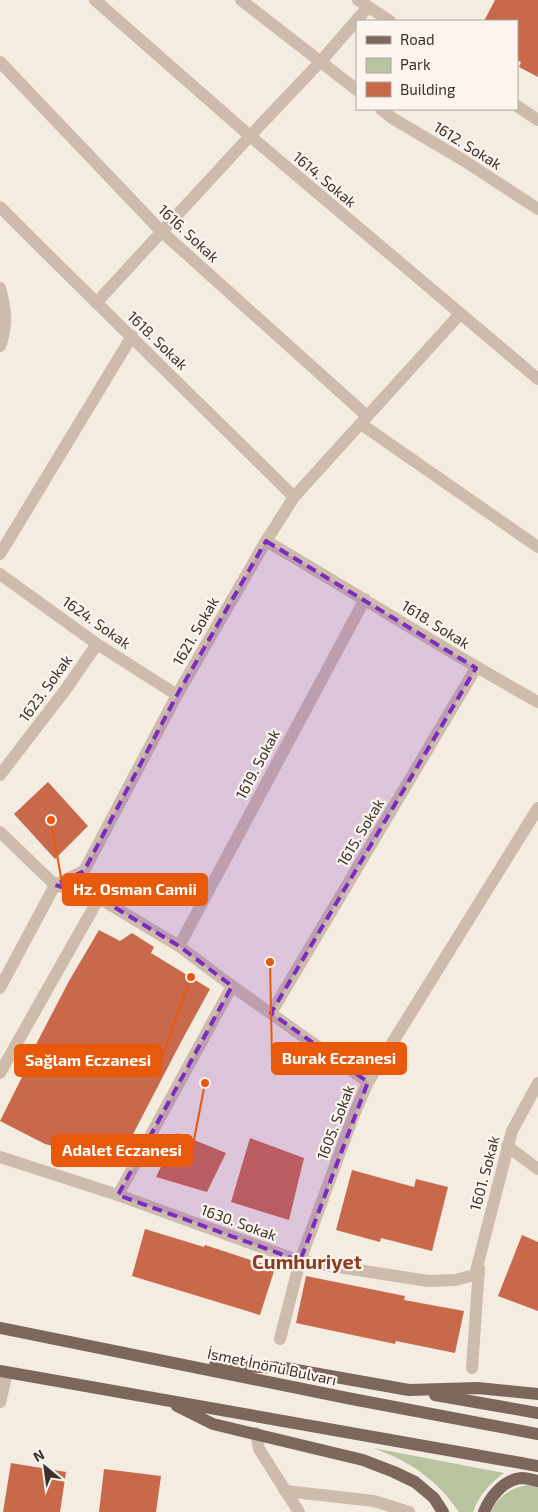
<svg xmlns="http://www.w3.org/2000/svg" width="538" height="1512" font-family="'Exo 2',sans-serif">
<rect width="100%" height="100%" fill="#f4ebe1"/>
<path fill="#b8c4a0" d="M373,1448L504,1473C490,1483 479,1495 473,1512H459C437,1480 410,1461 373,1448Z
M529,1485L538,1487V1512H491C499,1496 511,1487 529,1485Z"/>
<path fill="#c8694b" d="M495,0H538V77L519,67L521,62L517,60V21H484Z
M48,782L88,826L55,859L14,814Z
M99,930L120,941L132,933L154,947L151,953L210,989L182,1040L118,1163L45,1144L0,1121L34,1053L32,1052L69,981Z
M177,1133L226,1153L207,1192L156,1177Z
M250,1138L304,1158L289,1220L231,1202Z
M352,1170L414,1187L416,1179L448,1187L432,1251L381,1238L380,1242L336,1230Z
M145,1229L204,1247L205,1245L275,1268L260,1315L132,1276Z
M522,1235L538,1242V1311L498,1296Z
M306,1276L405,1296L404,1300L464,1311L455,1353L396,1341L395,1344L296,1323Z
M11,1463L66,1472L60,1512H3Z
M104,1469L161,1476L156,1512H99Z"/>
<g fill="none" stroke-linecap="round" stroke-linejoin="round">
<path stroke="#cdbbac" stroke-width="12" d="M95,0L250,136L538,379
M241,0L357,90
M358,0L390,21
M0,62L161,231L367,416
M517,106L538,120
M381,109L392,118L463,160L538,209
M0,207C97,304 196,400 294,497
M0,288C6,311 8,324 0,346
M96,303L250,136L321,61L368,7
M361,424L538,547
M266,541C357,594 446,651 538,702
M0,554L132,336
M0,574L97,644L177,695
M0,775L66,689L97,644
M0,832L55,885L99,898L179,946L232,986L368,1082
M179,946L365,599
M0,988L55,885L84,871L177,695L266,541L294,497L460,314
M271,1013L476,668
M0,1073L99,898
M507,1146L538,1169
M0,1157L118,1195L300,1261L428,1281L455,1280L475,1275L512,1131L538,1083
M118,1195L232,986
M280,1339L300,1261L353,1117L368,1082L538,808
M472,1368L479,1268
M0,1402L7,1373
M256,1433L259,1449L299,1512
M285,1491L374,1501L409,1512"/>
<path stroke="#7d675c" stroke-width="12" d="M0,1328L352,1399L538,1434
M215,1365L285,1368L409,1390L478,1388L538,1394
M0,1371L538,1466
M435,1395L538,1413
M177,1406L213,1424L363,1460L394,1472L415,1482L434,1498L443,1512
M484,1512C490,1497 504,1479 522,1478C527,1478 533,1480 538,1481"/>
</g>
<path fill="#7b2cbf" fill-opacity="0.2" stroke="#7b2cbf" stroke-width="4" stroke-dasharray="10 6" stroke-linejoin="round" d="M266,541L476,668L271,1013L368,1082L300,1261L118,1195L232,986L179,946L99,898L55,885L84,871L177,695Z"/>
<g text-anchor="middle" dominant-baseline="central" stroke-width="4.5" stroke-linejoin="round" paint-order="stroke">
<g font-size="15" fill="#3b302b" stroke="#fbf5ee">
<text transform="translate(468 145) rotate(32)">1612. Sokak</text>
<text transform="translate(325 179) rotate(40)">1614. Sokak</text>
<text transform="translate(189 233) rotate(43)">1616. Sokak</text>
<text transform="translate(158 340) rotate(44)">1618. Sokak</text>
<text transform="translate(97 622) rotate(35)">1624. Sokak</text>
<text transform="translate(436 624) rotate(32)">1618. Sokak</text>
<text transform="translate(195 631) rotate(-60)">1621. Sokak</text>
<text transform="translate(45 688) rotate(-54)">1623. Sokak</text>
<text transform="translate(257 764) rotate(-62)">1619. Sokak</text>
<text transform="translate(360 832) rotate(-59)">1615. Sokak</text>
<text transform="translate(335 1122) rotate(-69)">1605. Sokak</text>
<text transform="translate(484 1173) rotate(-75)">1601. Sokak</text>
<text transform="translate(239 1222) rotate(20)">1630. Sokak</text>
<text transform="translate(272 1366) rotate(12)">İsmet İnönü Bulvarı</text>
</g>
<g font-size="20" font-weight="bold" fill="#8c3b22" stroke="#fbf5ee">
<text x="307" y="1261">Cumhuriyet</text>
</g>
</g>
<path fill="none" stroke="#e8590c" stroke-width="2" d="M51 820L63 889M270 962L272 1059M191 977L161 1060M205 1083L192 1150"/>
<g fill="#e8590c" stroke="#fbf5ee" stroke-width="2">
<circle cx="51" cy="820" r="5"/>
<circle cx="270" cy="962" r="5"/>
<circle cx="191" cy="977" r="5"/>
<circle cx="205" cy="1083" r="5"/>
</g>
<g fill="#e8590c" stroke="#e8590c" stroke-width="2">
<rect x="63" y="874" width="144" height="31" rx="5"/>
<rect x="272" y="1043" width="134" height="31" rx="5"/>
<rect x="15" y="1045" width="146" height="31" rx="5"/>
<rect x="52" y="1135" width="140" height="31" rx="5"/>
</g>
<g font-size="16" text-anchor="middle" font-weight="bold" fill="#fff">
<text x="135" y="895">Hz. Osman Camii</text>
<text x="339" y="1064">Burak Eczanesi</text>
<text x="88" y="1066">Sağlam Eczanesi</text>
<text x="122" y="1156">Adalet Eczanesi</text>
</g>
<rect x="356" y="20" width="162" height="90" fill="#fbf5ee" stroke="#aea6a0"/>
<rect x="366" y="36" width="25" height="8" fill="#7d675c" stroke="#aea6a0"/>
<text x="400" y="45" font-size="15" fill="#3b302b">Road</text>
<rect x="366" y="58" width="25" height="15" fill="#b8c4a0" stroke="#aea6a0"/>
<text x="400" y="70" font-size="15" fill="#3b302b">Park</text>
<rect x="366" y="82" width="25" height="15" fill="#c8694b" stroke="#aea6a0"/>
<text x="400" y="95" font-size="15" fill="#3b302b">Building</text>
<g transform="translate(45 1467) rotate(331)" stroke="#fbf5ee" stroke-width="4" paint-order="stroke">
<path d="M0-4L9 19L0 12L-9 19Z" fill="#3b302b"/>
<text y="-8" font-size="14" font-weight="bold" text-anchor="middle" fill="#3b302b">N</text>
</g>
</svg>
